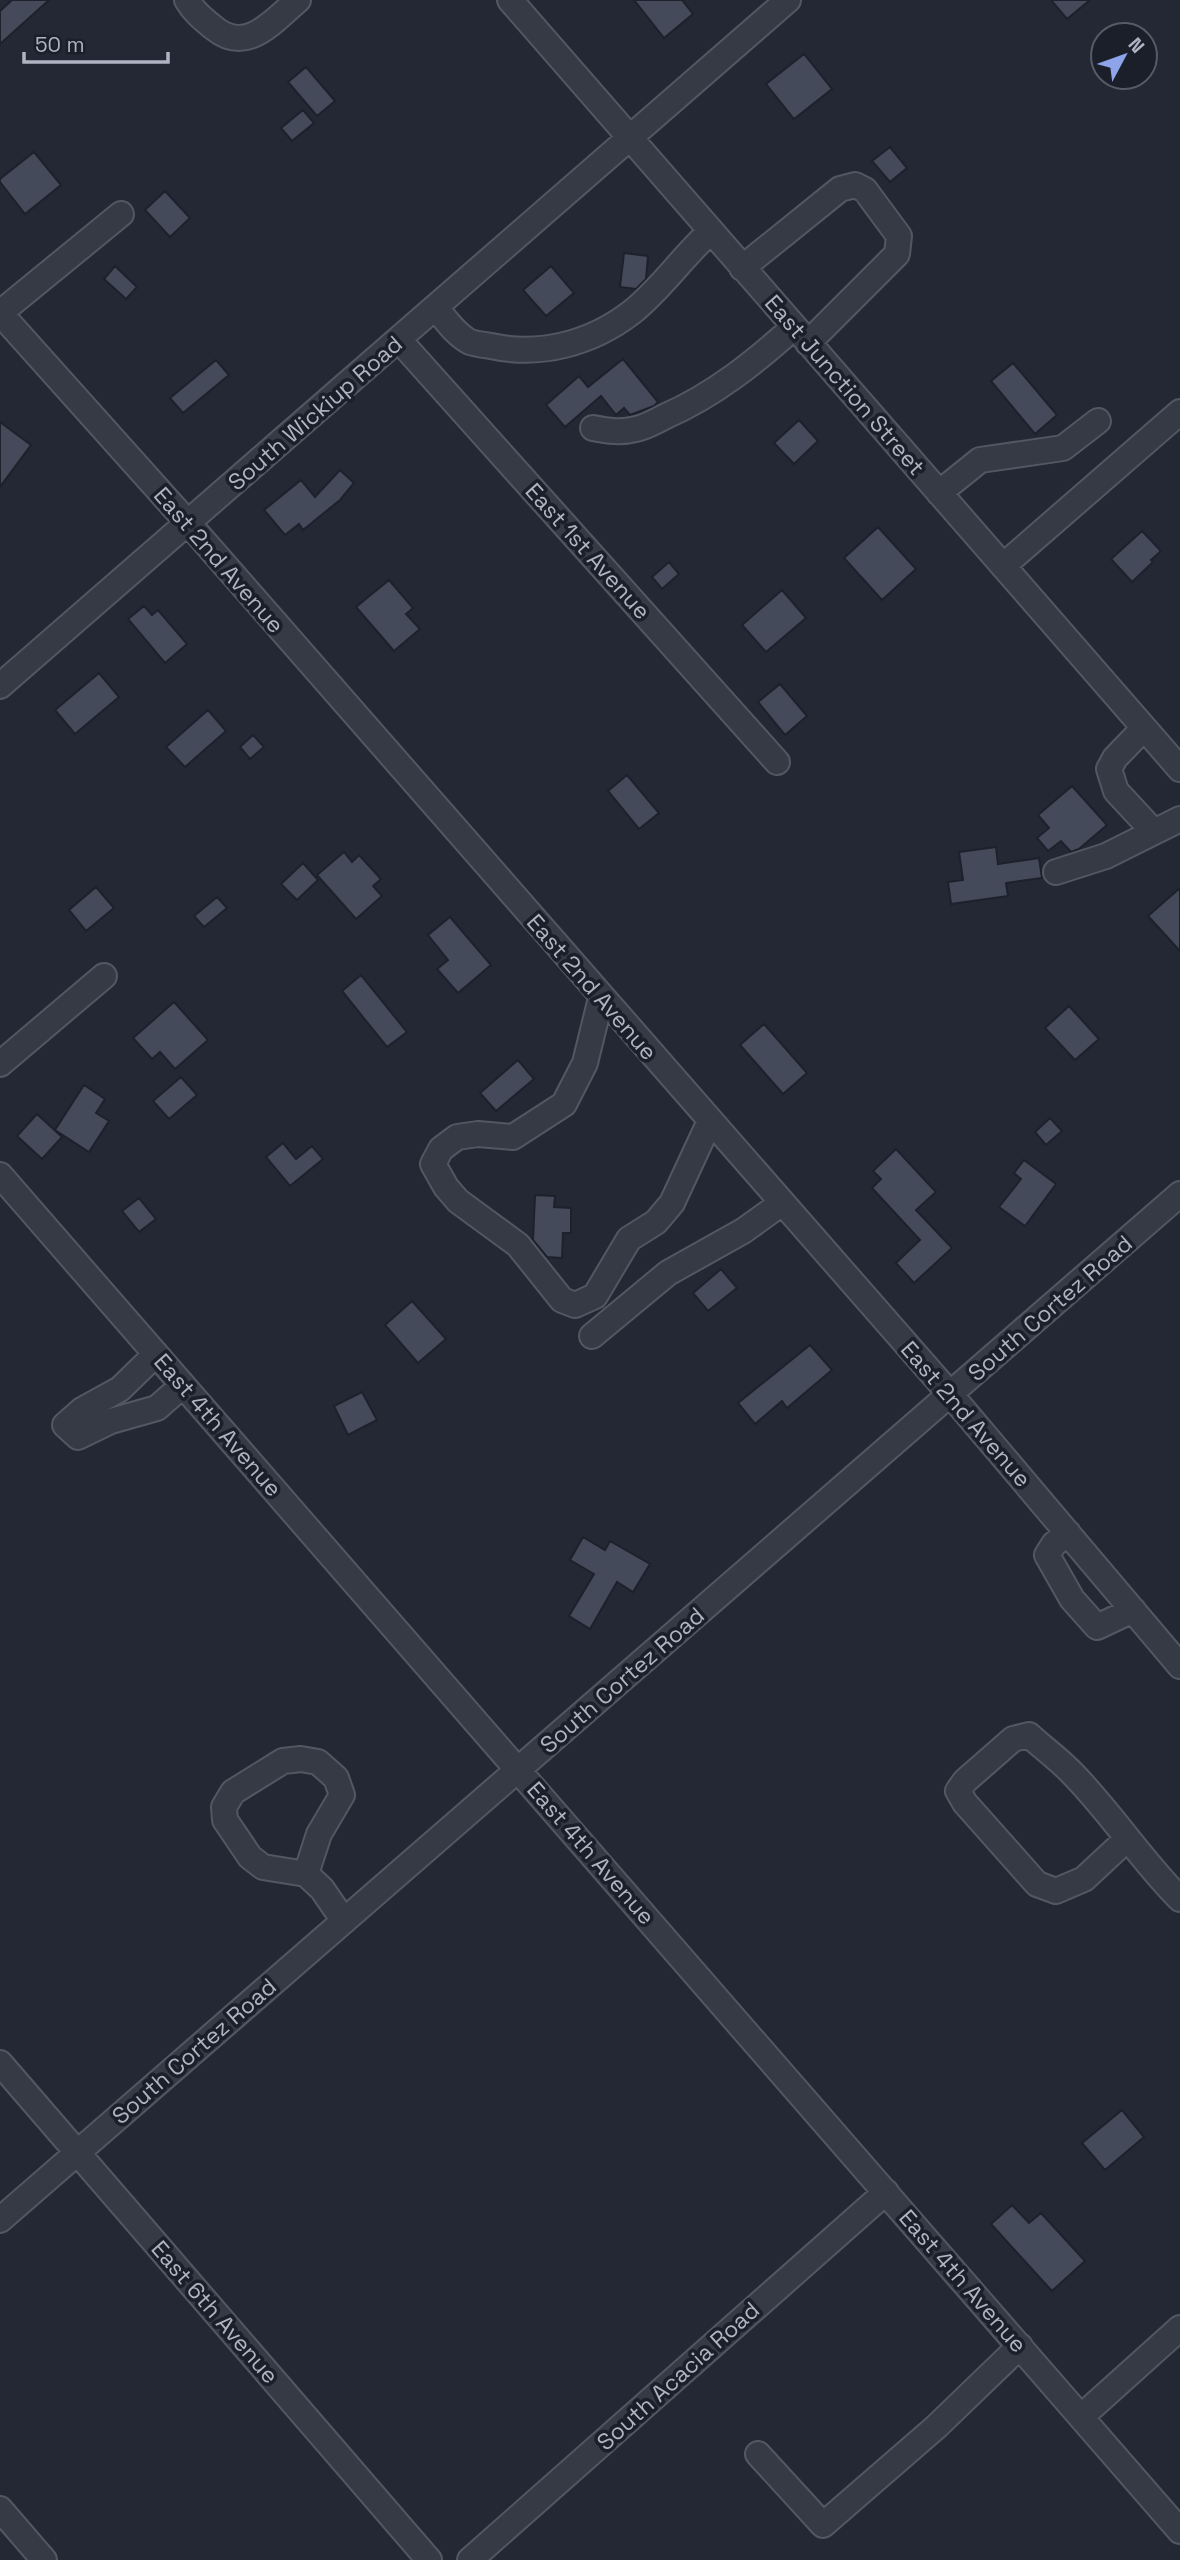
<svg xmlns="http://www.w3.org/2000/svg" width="1180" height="2560" font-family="'Space Grotesk',sans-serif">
<rect width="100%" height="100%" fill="#232834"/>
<path fill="#444a59" stroke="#1d212c" stroke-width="2" d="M12,0H49L0,44V11Z
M634,0H682L693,14L664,38Z
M1051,0H1090L1067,19Z
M804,54L832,89L794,119L766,84Z
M306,67L335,101L317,116L288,82Z
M303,110L314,123L292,141L281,128Z
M890,147L907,168L890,182L872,161Z
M34,152L61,185L25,214L0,182V179Z
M165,191L190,218L170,237L145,210Z
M624,253L648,256L646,279L636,289L620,287Z
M115,266L137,287L126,299L104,279Z
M551,266L574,293L546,316L523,290Z
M623,359L658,402L654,406L630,415L624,408L616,415L601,396L565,427L546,405L579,376L588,387Z
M216,360L229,375L183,413L170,398Z
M1013,363L1057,415L1035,434L991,381Z
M799,420L818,441L794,464L774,443Z
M0,422L31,445L0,487Z
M340,470L354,483L340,500L303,530L299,524L285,535L264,510L301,480L315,497Z
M878,527L916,569L882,600L844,558Z
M1142,531L1161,551L1151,560L1153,562L1132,582L1111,559Z
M669,562L679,574L662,589L652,577Z
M389,580L413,608L406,614L420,629L394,651L356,607Z
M782,590L806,618L766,652L742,625Z
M144,606L152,615L158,610L187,644L165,663L128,619Z
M99,673L119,697L75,734L55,710Z
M780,684L807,716L785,735L758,702Z
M208,710L226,731L185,767L166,747Z
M253,735L264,747L250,759L240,747Z
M627,775L659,813L639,829L608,791Z
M1072,786L1107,825L1079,849L1071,852L1061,841L1048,851L1037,838L1049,828L1038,815Z
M996,847L998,864L1039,858L1042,878L1006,883L1008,896L951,904L948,882L963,880L959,852Z
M344,852L352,862L359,855L381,879L373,886L382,896L356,919L317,875Z
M303,863L318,880L297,900L281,884Z
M96,887L114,908L86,931L69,910Z
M1180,888V951L1148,916Z
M217,897L227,908L204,927L194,916Z
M450,917L491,965L458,993L437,969L448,960L428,935Z
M361,975L407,1032L387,1047L342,991Z
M174,1002L208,1040L175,1069L160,1052L152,1059L133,1038Z
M1069,1006L1099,1039L1075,1060L1045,1028Z
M764,1024L807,1073L783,1094L740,1045Z
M518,1060L534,1079L496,1111L480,1093Z
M181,1077L197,1095L169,1119L153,1101Z
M84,1085L105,1099L96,1113L109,1121L89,1152L55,1130Z
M37,1114L62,1137L42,1159L17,1136Z
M1050,1118L1062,1131L1046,1145L1035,1132Z
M283,1143L296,1159L312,1146L323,1159L290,1186L266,1157Z
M896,1149L936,1192L916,1210L952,1248L914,1283L896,1263L920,1240L872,1188L881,1179L873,1171Z
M1024,1160L1056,1184L1025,1226L999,1207L1021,1179L1014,1173Z
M535,1195L555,1196L554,1207L571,1208V1233H563L562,1258L547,1257L533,1240Z
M139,1198L156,1219L139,1232L122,1211Z
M721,1269L737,1288L708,1311L693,1293Z
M412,1301L446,1339L418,1363L385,1325Z
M810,1345L832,1370L787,1408L782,1401L755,1424L738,1403Z
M362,1392L377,1420L348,1435L334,1406Z
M583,1537L605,1550L610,1541L650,1564L633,1592L617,1582L590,1629L569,1616L594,1574L570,1560Z
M1122,2110L1144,2137L1105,2170L1082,2143Z
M1012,2205L1029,2223L1041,2213L1085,2261L1052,2291L991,2224Z"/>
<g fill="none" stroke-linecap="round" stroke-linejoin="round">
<g stroke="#535763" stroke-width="28">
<path id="minor" d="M187,0C194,12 203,19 214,28C247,55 273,21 298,0
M510,0L1180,769
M742,268L840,189L855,185L865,190L899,236L897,254L808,343
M436,308C446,320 456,335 470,342C476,344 484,345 491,346C541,357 592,343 632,312C661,289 683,256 711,231
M0,313L188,523L950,1394L1180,1666
M0,313L121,214
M399,340L777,762
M593,428C608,431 621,433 636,429C646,427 656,421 666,416C714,395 755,362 794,327
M939,493L980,460L1063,448L1098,421
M1003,566L1180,412
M0,686L788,0
M1144,728L1115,758L1109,769L1116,791L1154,832
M1056,872L1106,856L1180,819
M601,998L585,1063L564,1104L513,1137L478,1134L457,1137L441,1149L433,1164L446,1187L458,1201L518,1245L562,1300L575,1305L595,1296L629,1239L656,1222L672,1203L710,1121
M0,1064L104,976
M0,1175L1180,2531
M592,1336L668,1273L743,1231L782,1203
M156,1354L120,1389L82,1410L65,1425L78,1437L111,1421L157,1408L183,1385
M1068,1533L1054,1544L1047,1555L1072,1599L1097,1627L1133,1610
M1127,1839L1084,1879L1056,1891L1037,1884L965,1803L958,1791L965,1781L1013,1739L1029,1735C1042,1747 1057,1758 1070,1771C1110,1811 1140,1859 1180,1899
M306,1874L319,1834L342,1795L336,1778L318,1762L301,1759L283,1761L233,1792L224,1807L225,1820L250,1857L263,1867L306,1874L322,1889L344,1921
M0,2063L429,2560
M0,2220L1180,1194
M1081,2417L1180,2328
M758,2454L823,2525L936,2427L1020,2346
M0,2509L44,2560
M470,2560L886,2192"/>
</g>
<use href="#minor" stroke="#363a45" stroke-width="24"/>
</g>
<g text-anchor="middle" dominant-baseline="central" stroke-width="7" stroke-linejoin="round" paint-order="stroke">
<g font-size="23" fill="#b0b4c2" stroke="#1b1f2a">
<text transform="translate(845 385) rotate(49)">East Junction Street</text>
<text transform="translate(315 413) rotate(-41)">South Wickiup Road</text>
<text transform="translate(588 551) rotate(48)">East 1st Avenue</text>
<text transform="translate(219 560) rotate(49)">East 2nd Avenue</text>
<text transform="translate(592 987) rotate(49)">East 2nd Avenue</text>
<text transform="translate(1050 1308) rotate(-41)">South Cortez Road</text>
<text transform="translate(966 1414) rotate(49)">East 2nd Avenue</text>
<text transform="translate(218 1425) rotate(49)">East 4th Avenue</text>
<text transform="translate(622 1680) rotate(-41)">South Cortez Road</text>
<text transform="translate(591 1853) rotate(49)">East 4th Avenue</text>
<text transform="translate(194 2051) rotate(-41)">South Cortez Road</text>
<text transform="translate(963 2281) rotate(49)">East 4th Avenue</text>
<text transform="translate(215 2312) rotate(49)">East 6th Avenue</text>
<text transform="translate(678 2376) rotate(-42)">South Acacia Road</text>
</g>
</g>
<g transform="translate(1124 56) rotate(49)"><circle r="33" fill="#1b1f2a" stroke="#575b67" stroke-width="2"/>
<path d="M0-5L12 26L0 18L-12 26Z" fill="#8da4ea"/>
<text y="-10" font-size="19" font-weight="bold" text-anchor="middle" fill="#b0b4c2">N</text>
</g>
<path d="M24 52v10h144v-10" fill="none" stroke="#b0b4c2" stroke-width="3.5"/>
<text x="35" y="52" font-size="21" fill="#b0b4c2" stroke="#1b1f2a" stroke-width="5" paint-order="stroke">50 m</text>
</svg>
